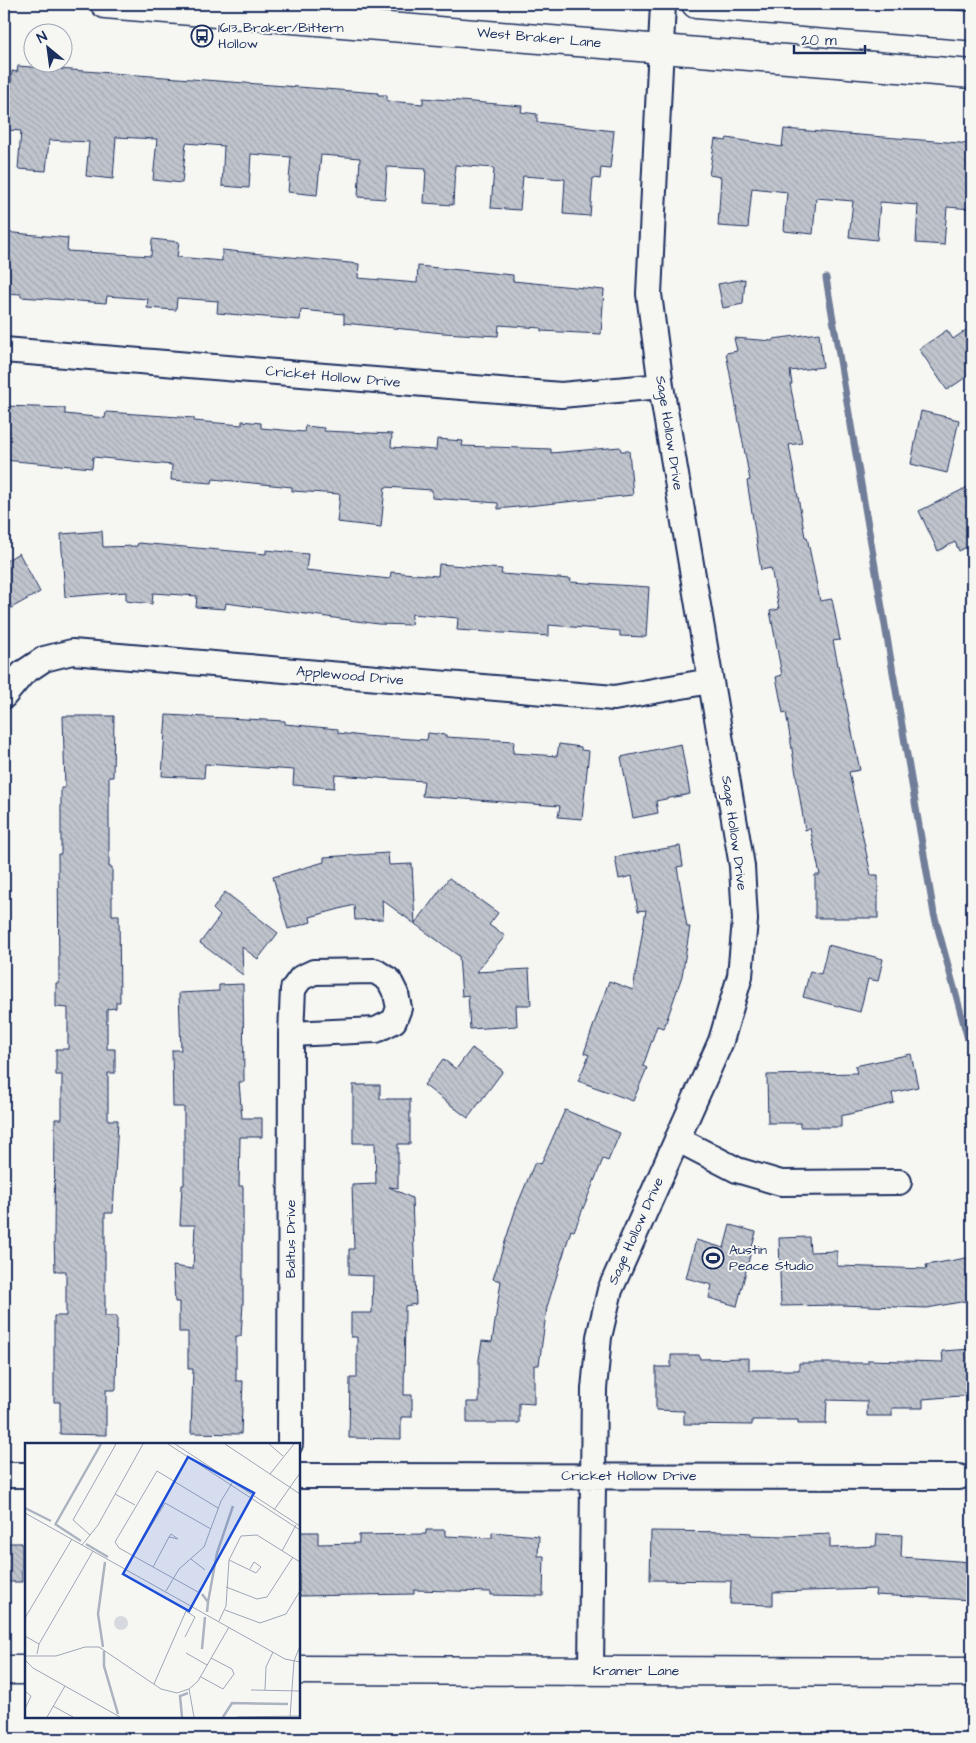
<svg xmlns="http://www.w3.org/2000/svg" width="976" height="1743" font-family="'Architects Daughter',sans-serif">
<defs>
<pattern id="building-back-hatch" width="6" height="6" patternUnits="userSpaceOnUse" patternTransform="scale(1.25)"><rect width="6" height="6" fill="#c0c4cd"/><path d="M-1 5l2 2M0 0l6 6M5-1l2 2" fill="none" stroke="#a4a9b2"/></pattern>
</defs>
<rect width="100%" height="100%" fill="#f6f6f2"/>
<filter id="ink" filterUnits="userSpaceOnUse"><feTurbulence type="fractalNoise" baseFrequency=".02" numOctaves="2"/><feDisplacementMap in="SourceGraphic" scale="10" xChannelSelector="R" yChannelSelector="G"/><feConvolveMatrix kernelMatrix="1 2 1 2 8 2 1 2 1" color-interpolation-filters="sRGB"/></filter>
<g filter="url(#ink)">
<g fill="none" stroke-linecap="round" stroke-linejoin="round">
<path stroke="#717e99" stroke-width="7" d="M826,278L934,914L972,1054"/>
</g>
<path fill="url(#building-back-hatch)" stroke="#1b2f5e" d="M18,66L378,93V95H387V101L423,104V98L522,106L521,112L537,114V122L614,131L610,169L601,168L600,179L593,178L590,216L563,214L565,179L523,176L520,210L491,208L494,168L455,165L453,205L424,203L426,169L387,167L385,199L358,197L360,158L321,155L317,195L288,192L291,157L251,154L249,188L222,186L224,146L186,143L182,183L153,180L157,139L116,137L113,179L86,176L89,142L49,140L46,171L18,169L21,131L8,130L12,71L17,72Z
M784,129L972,144V209L947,207L944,245L916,243L918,205L880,202L877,240L849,237L853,201L816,198L813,234L784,231L787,192L752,188L748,228L718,226L721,177L709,175L715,139L726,141L727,138L782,147Z
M4,232L68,238L67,251L151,256L152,239L179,242L177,257L222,261V250L359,264L358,278L417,283L418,266L513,275V281L604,290L601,334L541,331V328L499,325L498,336L443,333L344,323V314L301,310L300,320L217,313L218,301L177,298L176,310L147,308L148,299L107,296L106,303L21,297V294L4,293Z
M745,279L743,304L723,308L718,284Z
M972,326V373L947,390L919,349L947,330L953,339Z
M819,333L823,367L790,371L792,384H790L802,443L789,445L805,537H807L820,601L832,599L840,640L833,641L860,770L849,772L871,875H878V918H815V875H820L810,828L805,830L786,712L783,713L776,677L782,675L770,611L779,609L771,568L761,570L747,481L750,480L726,353L737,351L734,338L773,341V339Z
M4,406L65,408V414L105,418L106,412L194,418V421L242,425V421L261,423V428L304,432L305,426L324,428V431L392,434L391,447L436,450L437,439L463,441L462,446L551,449V453L620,447L621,451H629L633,495L498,509V503L432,498V490L385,487L381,527L337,522L340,494L292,491V487L213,479L212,483L171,480L172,465L93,457L92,468L4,460Z
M921,411L959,420L947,473L911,464Z
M972,485V544L959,551L955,542L938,551L919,511Z
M102,531L103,547L137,546L138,543L266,554V550L308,554L306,570L390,579L391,572L438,576L439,564L502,569L501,574L571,579L570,582L649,587L646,637L620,636V631L549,625V636L457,630L458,618L412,614L411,625L378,624L226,603L225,609L196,607L197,596L153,593L152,604L126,601V592L65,597L61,534Z
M19,553L40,592L4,612V562Z
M166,715L285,721V724L338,729V733L362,736L427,740L428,733L446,735V737L514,741L513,753L557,756L559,744L581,747V750L589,751L582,819L558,817L560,806L422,796L424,781L335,775L334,788L293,785L294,770L205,764L204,778L162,776Z
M63,716H114L113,777H109V867H112V915H119L120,1002H116V1008L107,1009V1049H115V1073H108V1120H118L113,1213H105V1316H117L116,1390H106V1435L60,1434V1402H54V1316H66V1271H55L54,1237L55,1119H62V1075H56V1049H68V1008L56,1007V983H59L58,854H61V788H65Z
M681,744L690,794L656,801L658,813L633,818L621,757Z
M680,846L683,866L677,867L687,927H690L682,976L664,1028L657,1026L643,1066L647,1068L633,1101L578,1081L589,1055L584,1053L609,981L633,990L646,910L638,911L632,876L619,879L615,857Z
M388,853L389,865L412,864L415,924L382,900L383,919L355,920L354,905L310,917L311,922L288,929L273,877L324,862V857Z
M449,878L498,913L489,925L505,936L476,972L529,969L531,1005H516L517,1026L470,1029L468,995L462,996L459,956L415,924Z
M225,892L278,933L258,959L242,947L243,975L200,943L220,916L213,909Z
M828,945L883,959L878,981L868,979L860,1012L803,997L810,971L821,974Z
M243,984L244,1082H239L242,1118H262V1137H240L239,1186H243V1303L241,1336H236V1381H243L241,1434L191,1433L193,1369H188V1332H179V1302H175L173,1266L193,1269L195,1225H180L182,1185H184V1107H173L172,1050H181L179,993L219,991V985Z
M472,1048L503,1071L468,1118L424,1085L443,1059L456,1069Z
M911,1054L918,1087L892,1093L894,1103L841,1116V1127H800V1123H768L767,1075L857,1073L855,1066Z
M353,1085H380V1099H410V1144H398V1188L389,1187L412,1198L416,1304L405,1306L404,1395H412V1417H401V1439L349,1438L350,1378H357V1337H351V1313H372L373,1276L349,1275V1249H354L352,1185L376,1184L375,1143H353Z
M565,1110L620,1133L608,1161L603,1159L574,1231L571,1230L547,1307L539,1365H534V1404L519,1403V1423H467V1402H479V1359L482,1341L492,1342L501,1281L493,1279L516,1208L535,1162L541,1164Z
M730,1225L756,1232L737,1306L709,1298L712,1285L686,1278L696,1240L724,1248Z
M809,1237L810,1252L837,1251V1266L927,1269L926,1265L972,1257V1300L927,1308L840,1305L781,1306L779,1238Z
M972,1349V1395L923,1399V1408H892V1416H867V1401L827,1400L826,1424H798V1420H752V1425L684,1424V1411L656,1410V1367H671V1355H699L700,1359L749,1358V1370H799V1363H868V1360L943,1362L942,1351Z
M426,1530H445V1536L492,1538V1532L539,1536L538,1556H544L543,1596L491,1595V1592L414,1590V1594L299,1596V1532H318V1544L359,1543V1535L426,1534Z
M651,1531L735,1532L751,1533V1535L785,1536L830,1534V1548L876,1546L877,1534L902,1535L901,1557L972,1562V1600L875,1595L876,1589L773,1592V1605L730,1604L731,1581L650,1580Z
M4,1543H22V1582H4Z"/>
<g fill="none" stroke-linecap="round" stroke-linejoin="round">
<g stroke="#1b2f5e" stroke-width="28">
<path id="minor" d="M4,350L561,395L661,386
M4,696L23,673L44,659L72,652L614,698L710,681
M677,1139L737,1170L781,1183L899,1182
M290,1444L291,1034L293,989L301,978L314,972L375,971L389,980L396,994L399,1008L394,1021L376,1030L291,1034
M4,1475H26
M299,1476L959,1477
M591,1671L594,1389L599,1337L610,1290L721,1041L740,976L745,920L742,866L661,386L649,294L663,4"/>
</g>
<g stroke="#1b2f5e" stroke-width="31">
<path id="tertiary" d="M4,1670H26
M299,1670L972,1672"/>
</g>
<g stroke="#1b2f5e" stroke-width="31">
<path id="secondary" d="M105,4L972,74
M696,4L972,26"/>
</g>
<use href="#minor" stroke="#f6f6f2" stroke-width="24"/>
<use href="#tertiary" stroke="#f6f6f2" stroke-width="28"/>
<use href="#secondary" stroke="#f6f6f2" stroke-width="28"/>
</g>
</g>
<defs>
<g id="bus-ring" transform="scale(1.125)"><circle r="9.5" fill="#f6f6f2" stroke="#1b2f5e" stroke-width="1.5"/><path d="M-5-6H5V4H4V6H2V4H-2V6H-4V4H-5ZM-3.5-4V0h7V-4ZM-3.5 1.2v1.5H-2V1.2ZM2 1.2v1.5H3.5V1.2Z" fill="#1b2f5e"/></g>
<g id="stadium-ring" transform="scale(1.125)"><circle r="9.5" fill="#f6f6f2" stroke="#1b2f5e" stroke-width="1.5"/><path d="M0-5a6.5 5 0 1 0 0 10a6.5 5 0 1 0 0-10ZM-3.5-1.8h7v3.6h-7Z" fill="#1b2f5e"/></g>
</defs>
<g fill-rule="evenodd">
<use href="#bus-ring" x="202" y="36"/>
<use href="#stadium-ring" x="713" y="1258"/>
</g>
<g text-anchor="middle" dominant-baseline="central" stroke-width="4" stroke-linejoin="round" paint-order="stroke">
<g font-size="14" fill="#1b2f5e" stroke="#f6f6f2" text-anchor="start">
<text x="218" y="28">1613 Braker/Bittern<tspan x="218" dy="16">Hollow</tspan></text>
<text x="729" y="1250">Austin<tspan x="729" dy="16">Peace Studio</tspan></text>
</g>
<g font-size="14" fill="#1b2f5e" stroke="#f6f6f2">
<text transform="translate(539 38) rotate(5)">West Braker Lane</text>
<text transform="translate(333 377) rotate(5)">Cricket Hollow Drive</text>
<text transform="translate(669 433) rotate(81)">Sage Hollow Drive</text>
<text transform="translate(350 676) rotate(5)">Applewood Drive</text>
<text transform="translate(734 833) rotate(82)">Sage Hollow Drive</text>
<text transform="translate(636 1231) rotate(-66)">Sage Hollow Drive</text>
<text transform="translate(291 1239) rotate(-90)">Baltus Drive</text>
<text x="629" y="1476">Cricket Hollow Drive</text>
<text x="636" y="1671">Kramer Lane</text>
</g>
</g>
<g transform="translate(25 1443)">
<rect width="275" height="275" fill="#f6f6f2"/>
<path d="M89 180a7 7 0 1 1 14 0a7 7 0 1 1-14 0Z" fill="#d6d9dd"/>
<path fill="none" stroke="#abb2c0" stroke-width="2.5" d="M0,65L26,78M30,81L56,98M30,82L76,1M61,101L83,114M177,151L183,159L182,169M183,159L192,110L208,63M78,204L73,171L80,119M177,206L180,174M79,208V223L93,271M157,274L155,253L163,250M198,274L207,260L263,261"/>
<path fill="none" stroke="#9ea6b7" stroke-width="1" d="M143,1L275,87M150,1L275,83M200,1L275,51M244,1L258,13M245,31L269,1M90,51L110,62M249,67L275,30M0,70L260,216L275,219M65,92L48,77L91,1M57,102L73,82L118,1M257,108L271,82M108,113L140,60L186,86M166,116L180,127M204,117L231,130L236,124L229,119L225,126M128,124L144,94L146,91L153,96L144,94M201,144L232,156L242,154L268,114M141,148L154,126L179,104L196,58L207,40M173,149L94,105L90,99L132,28L193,65M200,167L235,180L261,171L275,148M0,175L47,96M194,178L201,163L204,117L216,93L232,92L275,119M0,193L14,201M161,210L182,222M12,211L14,201L68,108M0,213H31L60,204H74L136,246L152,250L164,246L173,238L204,184M0,217L8,225L95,274M176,234L198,246L209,231L207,226L186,215M129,241L161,168L170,174L160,194M164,246L169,274M226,247L275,248M240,247L241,224L248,209M0,248L6,253L0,266M28,263L48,274M22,274L40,243M212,274L275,273M265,274L269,218L275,203"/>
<path fill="#1d4ed8" fill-opacity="0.15" stroke="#1d4ed8" stroke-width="2.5" d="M163,14L229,50L164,168L98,131Z"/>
<rect width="275" height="275" fill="none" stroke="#1b2f5e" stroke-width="2.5"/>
</g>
<rect width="976" height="1743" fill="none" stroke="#f6f6f2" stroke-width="20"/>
<rect x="10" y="10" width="956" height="1723" fill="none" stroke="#1b2f5e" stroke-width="2" filter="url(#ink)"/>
<g transform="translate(48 48) rotate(331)"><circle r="24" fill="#f6f6f2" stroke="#9ea6b7"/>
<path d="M0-4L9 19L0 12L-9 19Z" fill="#1b2f5e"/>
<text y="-8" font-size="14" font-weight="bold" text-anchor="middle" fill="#1b2f5e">N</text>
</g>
<path d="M794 45v8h71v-8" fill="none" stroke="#1b2f5e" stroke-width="2.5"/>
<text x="801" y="45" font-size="15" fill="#1b2f5e" stroke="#f6f6f2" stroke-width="4" paint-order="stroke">20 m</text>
</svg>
